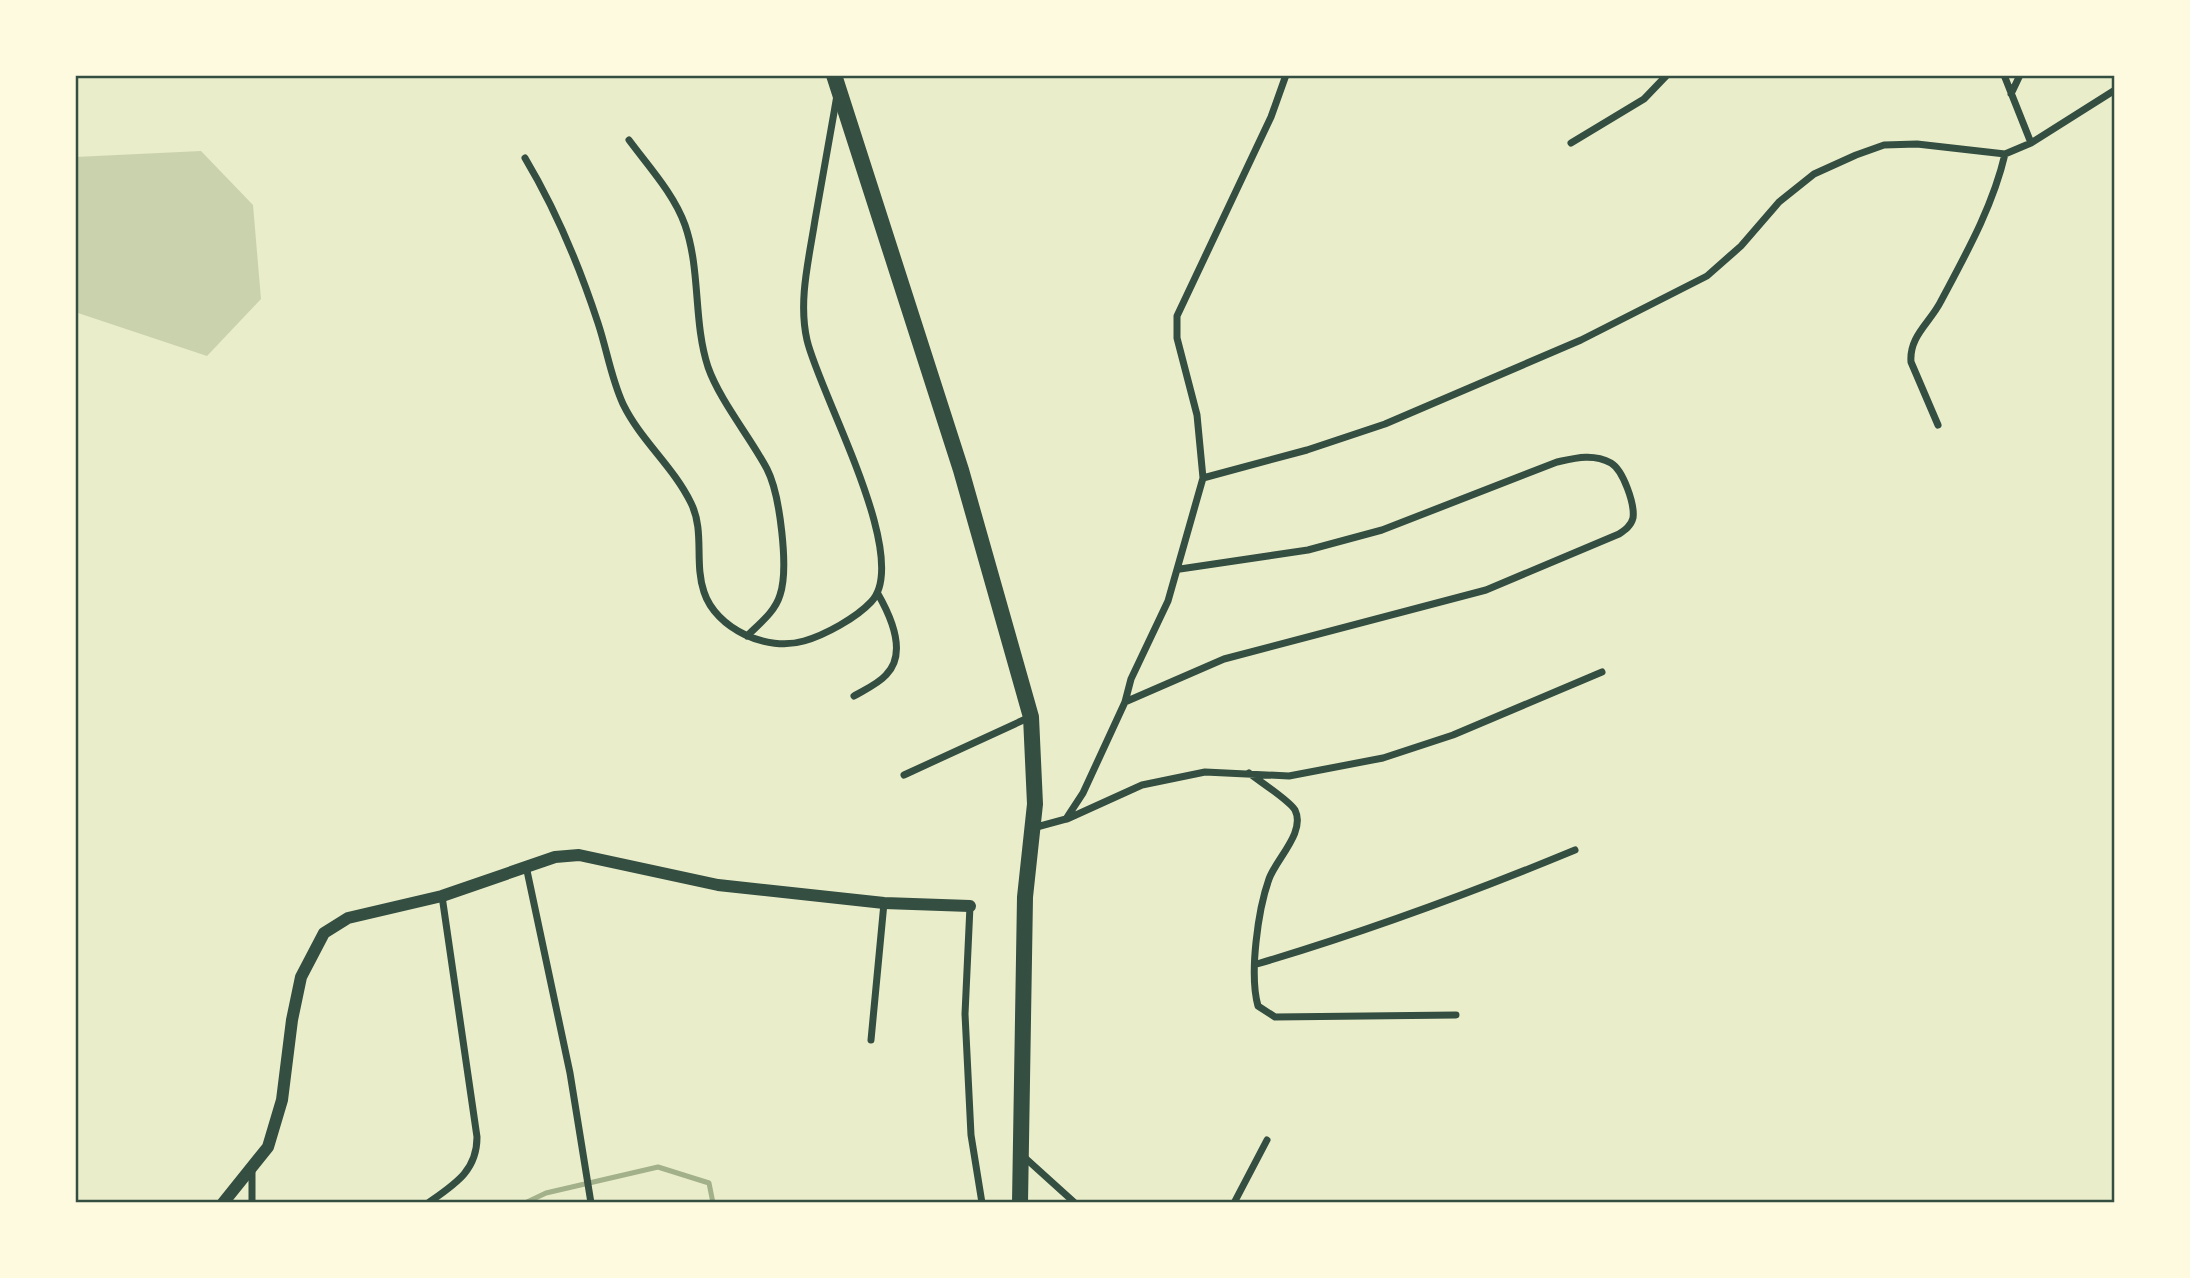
<svg xmlns="http://www.w3.org/2000/svg" width="2190" height="1278" font-family="Lato,sans-serif">
	<style>
		.green { fill: #cad2ad }
		.lines { fill: none; stroke-linecap: round; stroke-linejoin: round }
		.stream { stroke: #a3b18a; stroke-width: 5 }
		.minor { stroke: #344e41; stroke-width: 7 }
		.tertiary { stroke: #344e41; stroke-width: 12 }
		.primary { stroke: #344e41; stroke-width: 16 }
		.neatline { fill: none; stroke: #344e41; stroke-width: 2.5 }
	</style>
	<rect width="100%" height="100%" fill="#e9edc9"/>
	<path class="green" d="M201,151l52,54 8,94 -54,57 -132,-44v-155z"/>
	<g class="lines">
		<path class="stream" d="M525,1203l21,-10 112,-26 51,16 4,20"/>
		<path class="minor" d="M2004,75l27,68
			M2011,94l9,-19
			M629,140c20,27 45,54 56,85 16,46 8,96 23,142 12,34 42,70 59,102 13,25 22,100 13,126 -5,17 -21,29 -33,41
			M1571,143l73,-44 23,-24
			M525,158c31,52 54,107 73,165 9,27 13,55 25,81 18,37 50,62 68,99 14,28 3,60 13,89 12,37 63,60 100,49 21,-6 52,-23 67,-39 42,-43 -52,-209 -64,-262 -9,-39 2,-81 8,-120 7,-41 15,-83 22,-125
			M1938,425l-27,-63c-2,-26 19,-39 30,-61 25,-47 52,-95 64,-147
			M1203,478l104,-28 78,-26 196,-84 126,-64 34,-30 38,-44 35,-28 42,-19 28,-10 33,-1 88,10 26,-11 84,-53
			M854,696c10,-6 24,-12 32,-21 22,-22 4,-60 -8,-81
			M1125,702l99,-43 262,-69 133,-56c6,-4 12,-8 14,-16 2,-14 -10,-48 -22,-55 -18,-10 -36,-5 -54,-1l-175,68 -74,20 -128,19
			M1249,773c10,8 40,27 46,37 11,22 -19,49 -26,69 -11,31 -20,95 -11,127l17,11 181,-2
			M904,775l126,-58
			M1067,819l75,-34 63,-13 84,4 94,-18 70,-23 149,-63
			M1033,828l33,-9 17,-26 42,-91 6,-23 37,-78 35,-123 -6,-63 -20,-77v-22l94,-199 15,-42
			M526,866l44,207 21,130
			M970,906l-5,108 6,121 11,68
			M1257,964c108,-32 214,-71 318,-114
			M871,1040l13,-137
			M1023,1156l52,47
			M252,1170v33
			M428,1203c27,-19 49,-32 49,-66l-35,-241
			M1234,1203l33,-63"/>
		<path class="tertiary" d="M223,1203l45,-56 14,-47 10,-80 9,-43 23,-44 24,-15 94,-22 113,-39 24,-2 139,30 166,18 86,3"/>
		<path class="primary" d="M834,75l127,395 70,247 4,87 -10,93 -5,306"/>
	</g>
	<rect width="2190" height="1278" fill="none" stroke="#fefae0" stroke-width="154"/>
	<rect x="77" y="77" width="2036" height="1124" class="neatline"/>
</svg>
